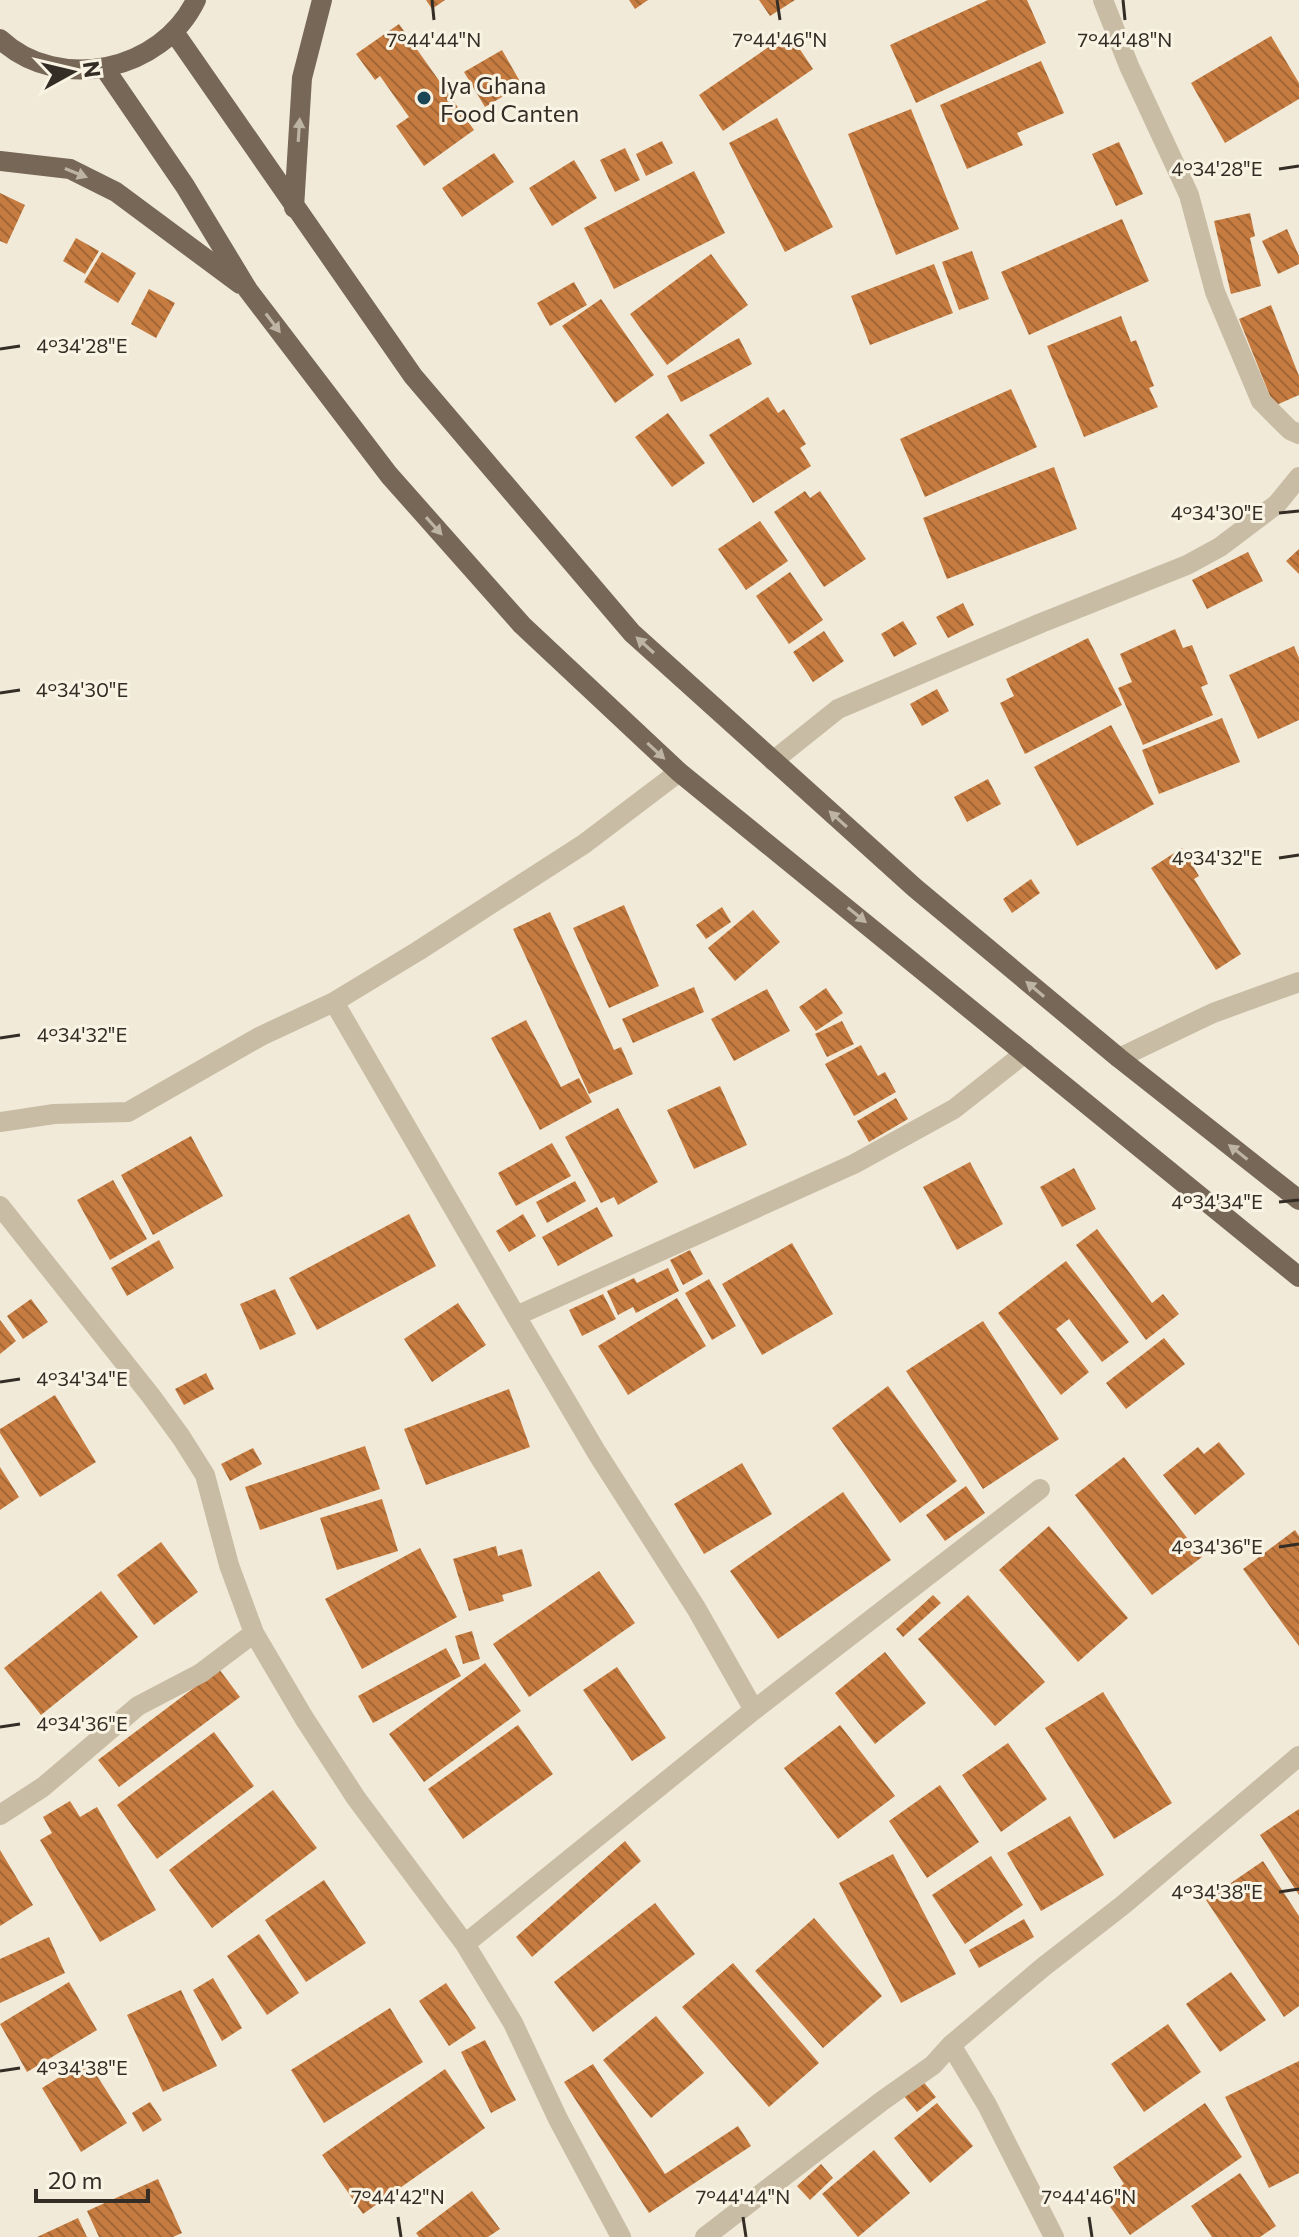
<svg xmlns="http://www.w3.org/2000/svg" width="1299" height="2237" font-family="Commissioner,sans-serif">
	<style>
		.building { fill: url(#building-back-hatch) }
		.lines { fill: none; stroke-linecap: round; stroke-linejoin: round }
		.minor { stroke: #c9bca4; stroke-width: 20 }
		.major { stroke: #766756; stroke-width: 20 }
		.oneway { fill: #beb4a4 }
		.ticks { fill: none; stroke: #342d26; stroke-width: 3 }
		.poi-dot { fill: #1b4655; stroke: #f9f3e4; stroke-width: 3 }
		.labels { text-anchor: middle; dominant-baseline: central; stroke-width: 6; stroke-linejoin: round; paint-order: stroke }
		.poi-label { font-size: 24px; fill: #342d26; stroke: #f9f3e4; text-anchor: start }
		.ticks-label { font-size: 20px; text-anchor: middle; fill: #342d26; stroke: #f9f3e4; stroke-width: 6; stroke-linejoin: round; paint-order: stroke }
	</style>
	<defs>
		<pattern id="building-back-hatch" width="6" height="6" patternUnits="userSpaceOnUse" patternTransform="scale(2)"><rect width="6" height="6" fill="#c67c40"/><path d="M-1 5l2 2M0 0l6 6M5-1l2 2" fill="none" stroke="#a26635"/></pattern>
	</defs>
	<rect width="100%" height="100%" fill="#f1ead8"/>
	<path class="building" d="M426,0h19l-13,9z
		M629,0h19l-13,9z
		M759,0h36l-25,16z
		M988,0h39l19,43 -130,60 -26,-58z
		M399,24l75,106 -50,36 -28,-40 13,-9 -29,-41 -5,4 -19,-26z
		M789,33l24,36 -90,62 -24,-36z
		M1271,36l28,47v16l-74,44 -34,-60z
		M502,50l20,35 -37,22 -21,-35z
		M1041,61l23,52 -47,20 6,12 -56,24 -27,-64z
		M911,109l48,120 -63,26 -48,-121z
		M777,118l56,109 -48,25 -56,-109z
		M662,141l11,22 -27,13 -10,-22z
		M1119,142l24,52 -27,12 -24,-52z
		M625,148l15,32 -25,12 -15,-32z
		M494,153l20,29 -52,35 -20,-29z
		M574,160l23,38 -45,28 -23,-38z
		M694,171l31,62 -111,56 -30,-61z
		M0,193l25,12 -18,39 -7,-3z
		M1250,213l5,23 -5,2 11,48 -30,8 -17,-73z
		M1122,219l27,62 -120,54 -28,-63z
		M1287,229l12,27v8l-21,10 -16,-33z
		M76,238l23,13 -14,23 -22,-13z
		M972,251l17,48 -30,11 -17,-48z
		M102,252l34,21 -18,30 -34,-21z
		M711,254l37,51 -81,60 -37,-51z
		M934,264l19,49 -83,32 -19,-49z
		M574,282l13,23 -37,21 -13,-23z
		M149,289l26,14 -19,35 -25,-14z
		M601,299l53,76 -39,28 -53,-77z
		M1271,305l28,71v19l-25,11 -35,-87z
		M1121,316l10,26 5,-2 18,46 -5,2 9,19 -74,30 -37,-91z
		M739,338l13,26 -71,38 -14,-26z
		M1011,389l26,58 -112,50 -25,-58z
		M768,397l10,16 6,-4 22,35 -6,4 11,18 -58,37 -44,-68z
		M668,413l37,50 -33,24 -37,-50z
		M1054,467l23,62 -130,50 -24,-61z
		M805,491l5,7 10,-7 46,68 -42,28 -50,-75z
		M760,521l28,40 -42,29 -28,-41z
		M1299,549v25l-13,-13z
		M1248,552l15,29 -56,28 -15,-29z
		M790,572l33,48 -34,24 -33,-48z
		M963,603l11,22 -26,13 -12,-21z
		M903,621l14,23 -23,13 -13,-23z
		M1175,629l8,19 9,-3 16,39 -7,3 12,28 -70,30 -25,-57 14,-6 -12,-28z
		M824,631l20,30 -31,21 -20,-30z
		M1088,638l34,67 -97,49 -25,-51 14,-7 -8,-17z
		M1294,646l5,12v62l-41,19 -29,-64z
		M937,689l12,22 -27,15 -12,-22z
		M1222,718l18,44 -81,32 -17,-44z
		M1111,725l43,79 -77,42 -43,-79z
		M988,779l13,25 -34,18 -13,-25z
		M1182,848l17,28 -5,3 47,75 -25,16 -65,-102z
		M1031,879l9,14 -28,20 -9,-14z
		M624,905l35,81 -50,22 -36,-80z
		M722,907l9,15 -25,17 -10,-14z
		M753,910l27,32 -45,39 -27,-33z
		M550,912l64,138 7,-3 12,27 -44,20 -76,-165z
		M694,987l10,25 -71,31 -11,-24z
		M826,988l17,25 -27,18 -17,-24z
		M767,989l23,42 -56,30 -23,-42z
		M526,1020l35,67 18,-9 13,24 -52,28 -49,-92z
		M842,1021l12,23 -27,13 -12,-23z
		M861,1045l17,31 7,-4 11,20 -42,24 -29,-52z
		M720,1086l27,59 -53,24 -27,-59z
		M896,1098l12,21 -39,23 -12,-21z
		M618,1108l40,74 -40,23 -4,-8 -13,6 -36,-66z
		M191,1136l32,60 -70,39 -32,-60z
		M552,1143l19,33 -55,30 -18,-33z
		M970,1162l33,62 -46,26 -34,-63z
		M1074,1168l22,41 -34,18 -22,-40z
		M113,1180l34,59 -37,21 -33,-60z
		M575,1181l11,20 -39,22 -11,-21z
		M597,1207l16,29 -55,30 -16,-29z
		M409,1214l27,52 -119,64 -28,-52z
		M523,1214l13,22 -27,16 -13,-21z
		M1097,1229l55,74 11,-9 16,20 -33,26 -70,-95z
		M159,1240l15,28 -47,28 -16,-28z
		M792,1243l41,71 -71,41 -40,-71z
		M690,1250l13,24 -20,11 -13,-25z
		M1066,1261l63,81 -27,20 -33,-43 -13,10 33,43 -28,23 -63,-82z
		M668,1268l11,23 -43,22 -3,-6 -15,8 -11,-24 27,-13 3,5z
		M709,1279l27,47 -24,14 -27,-47z
		M275,1289l21,45 -36,16 -20,-46z
		M603,1294l13,25 -34,17 -13,-26z
		M677,1298l29,48 -78,49 -30,-49z
		M31,1299l17,23 -25,17 -16,-23z
		M458,1303l28,42 -54,37 -28,-43z
		M0,1320l16,21 -16,13z
		M983,1321l76,118 -76,50 -77,-118z
		M1164,1338l21,26 -59,45 -20,-26z
		M206,1373l8,16 -30,16 -9,-16z
		M888,1386l69,95 -57,42 -68,-95z
		M509,1389l21,58 -104,38 -22,-56z
		M55,1395l41,67 -56,35 -40,-64v-4z
		M1219,1442l26,32 -50,41 -32,-40 35,-28 6,7z
		M365,1446l15,43 -120,41 -15,-43z
		M253,1448l9,16 -32,17 -9,-17z
		M1124,1457l78,100 -50,38 -77,-100z
		M742,1463l30,51 -68,40 -30,-50z
		M0,1467l19,30 -19,13z
		M966,1486l19,27 -40,28 -19,-26z
		M843,1492l48,68 -113,79 -48,-68z
		M382,1499l16,52 -61,19 -17,-52z
		M1049,1526l79,92 -50,44 -79,-92z
		M1295,1530l4,6v110l-56,-77z
		M161,1542l37,50 -44,33 -37,-50z
		M496,1546l2,10 24,-7 10,37 -30,9 2,6 -35,10 -16,-52z
		M420,1548l37,69 -95,52 -37,-70z
		M599,1571l36,52 -106,74 -36,-53z
		M101,1591l37,46 -97,78 -37,-47z
		M933,1595l8,8 -38,34 -7,-8z
		M968,1595l77,87 -50,44 -77,-87z
		M472,1631l8,28 -17,5 -8,-28z
		M446,1648l15,28 -88,47 -15,-27z
		M885,1652l41,51 -51,41 -40,-51z
		M485,1663l36,48 -97,71 -35,-48z
		M617,1667l49,71 -34,23 -49,-71z
		M219,1669l21,28 -121,90 -21,-27z
		M1103,1692l69,111 -58,36 -69,-111z
		M518,1725l35,49 -90,65 -35,-50z
		M840,1725l55,71 -57,43 -54,-71z
		M214,1732l40,54 -97,73 -40,-54z
		M1008,1743l39,56 -46,33 -39,-57z
		M940,1785l39,57 -52,36 -38,-57z
		M273,1790l44,58 -105,80 -43,-58z
		M70,1801l10,16 17,-10 59,103 -56,32 -60,-102 12,-7 -9,-16z
		M1299,1809v86l-39,-60z
		M1070,1816l34,59 -63,36 -34,-58z
		M625,1841l16,20 -109,96 -16,-20z
		M0,1850l33,55 -33,21z
		M893,1854l63,120 -55,29 -62,-120z
		M991,1856l32,49 -58,39 -33,-49z
		M1263,1861l36,55v90l-15,11 -78,-117z
		M324,1880l42,63 -60,39 -41,-62z
		M655,1903l40,51 -102,78 -39,-50z
		M814,1918l68,78 -59,52 -68,-77z
		M1024,1919l10,18 -55,31 -10,-18z
		M259,1934l40,59 -32,22 -40,-59z
		M49,1937l16,36 -65,30v-44z
		M733,1963l86,100 -50,44 -87,-100z
		M1231,1972l35,48 -46,32 -34,-48z
		M213,1978l29,50 -20,13 -29,-51z
		M69,1982l28,48 -70,42 -27,-48z
		M446,1983l30,45 -27,18 -30,-45z
		M181,1990l36,76 -54,26 -36,-77z
		M390,2008l33,54 -99,61 -33,-53z
		M656,2016l48,57 -53,45 -48,-58z
		M1168,2024l33,48 -57,40 -33,-48z
		M485,2040l31,60 -25,13 -30,-61z
		M87,2060l40,63 -46,29 -39,-64z
		M1299,2061v112l-30,15 -44,-91z
		M593,2064l72,110 73,-48 13,20 -102,67 -85,-131z
		M445,2069l40,59 -122,86 -41,-59z
		M921,2079l15,18 -19,15 -14,-17z
		M150,2102l12,18 -19,12 -11,-19z
		M937,2103l36,43 -43,37 -36,-45z
		M1205,2103l37,54 -112,78 -26,-37 20,-14 -11,-17z
		M874,2150l36,43 -52,44 -36,-43z
		M821,2164l12,14 -23,22 -13,-14z
		M1240,2173l36,53 -16,11h-48l-21,-31z
		M158,2179l24,54 -9,4h-74l-12,-26z
		M472,2191l28,38 -12,8h-69l-3,-4z
		M78,2218l9,19h-50z"/>
	<g class="lines">
		<path class="minor" d="M1103,0l26,66 60,129 26,97 46,109 29,29 9,4
			M773,761l65,-52 203,-86 146,-58 33,-18 57,-43 22,-27
			M334,1002l182,314 81,137 99,155 58,102
			M1119,1058l94,-45 86,-31
			M0,1122l54,-8 74,-2 133,-76 73,-34 84,-51 166,-107 95,-72
			M0,1206l151,190 30,41 24,38 24,90 25,68 50,85 52,80 109,146 48,79 45,96 63,118
			M516,1316l338,-152 100,-55 71,-56
			M0,1815l43,-28 95,-81 63,-33 53,-40
			M465,1944l289,-234 286,-221
			M951,2045l36,60 67,132
			M705,2237l177,-136 51,-36 18,-20 91,-77 81,-63 176,-149"/>
		<path class="major" d="M174,32l239,344 219,257 283,255 204,170 180,142
			M0,39c59,55 162,32 196,-39
			M105,69l80,117 63,104 141,185 133,150 157,147 620,505
			M0,161l70,8 46,23 124,92
			M294,208l8,-130 20,-78"/>
	</g>
	<defs><path id="oneway-solid" d="M-6-.8H1V-3.2L6.5 0L1 3.2V.8H-6Z" transform="scale(2)"/></defs>
	<g class="oneway">
		<use href="#oneway-solid" transform="translate(299 130) rotate(-86)"/>
		<use href="#oneway-solid" transform="translate(76 173) rotate(22)"/>
		<use href="#oneway-solid" transform="translate(273 323) rotate(53)"/>
		<use href="#oneway-solid" transform="translate(434 526) rotate(48)"/>
		<use href="#oneway-solid" transform="translate(645 645) rotate(-138)"/>
		<use href="#oneway-solid" transform="translate(656 751) rotate(43)"/>
		<use href="#oneway-solid" transform="translate(838 819) rotate(-138)"/>
		<use href="#oneway-solid" transform="translate(857 915) rotate(39)"/>
		<use href="#oneway-solid" transform="translate(1035 989) rotate(-140)"/>
		<use href="#oneway-solid" transform="translate(1238 1152) rotate(-142)"/>
	</g>
	<path class="ticks" d="M432,0l2,20M777,0l3,20M1123,0l2,20M1279,169l20,-3M0,349l20,-3M1279,513l20,-2M0,693l20,-3M1279,858l20,-3M0,1038l20,-3M1279,1202l20,-2M0,1382l20,-3M1279,1547l20,-3M0,1727l20,-3M1279,1892l20,-3M0,2071l20,-3M398,2217l3,20M743,2217l3,20M1089,2217l3,20"/>
	<circle class="poi-dot" cx="424" cy="98" r="8"/>
	<g class="labels">
		<g class="poi-label">
			<text x="440" y="84">Iya Ghana<tspan x="440" dy="28">Food Canten</tspan></text>
		</g>
	</g>
	<g class="ticks-label">
		<text x="434" y="47">7°44'44"N</text>
		<text x="780" y="47">7°44'46"N</text>
		<text x="1125" y="47">7°44'48"N</text>
		<text x="1217" y="176">4°34'28"E</text>
		<text x="82" y="353">4°34'28"E</text>
		<text x="1217" y="520">4°34'30"E</text>
		<text x="82" y="697">4°34'30"E</text>
		<text x="1217" y="865">4°34'32"E</text>
		<text x="82" y="1042">4°34'32"E</text>
		<text x="1217" y="1209">4°34'34"E</text>
		<text x="82" y="1386">4°34'34"E</text>
		<text x="1217" y="1554">4°34'36"E</text>
		<text x="82" y="1731">4°34'36"E</text>
		<text x="1217" y="1899">4°34'38"E</text>
		<text x="82" y="2075">4°34'38"E</text>
		<text x="398" y="2204">7°44'42"N</text>
		<text x="743" y="2204">7°44'44"N</text>
		<text x="1089" y="2204">7°44'46"N</text>
	</g>
	<g transform="translate(72 72) rotate(82)" stroke="#f9f3e4" stroke-width="6" paint-order="stroke">
	<path d="M0-6L14 30L0 20L-14 30Z" fill="#342d26"/>
	<text y="-12" font-size="22" font-weight="bold" text-anchor="middle" fill="#342d26">N</text>
	</g>
	<path d="M36 2189v12h112v-12" fill="none" stroke="#342d26" stroke-width="4"/>
	<text x="48" y="2189" font-size="24" fill="#342d26" stroke="#f9f3e4" stroke-width="6" paint-order="stroke">20 m</text>
</svg>
